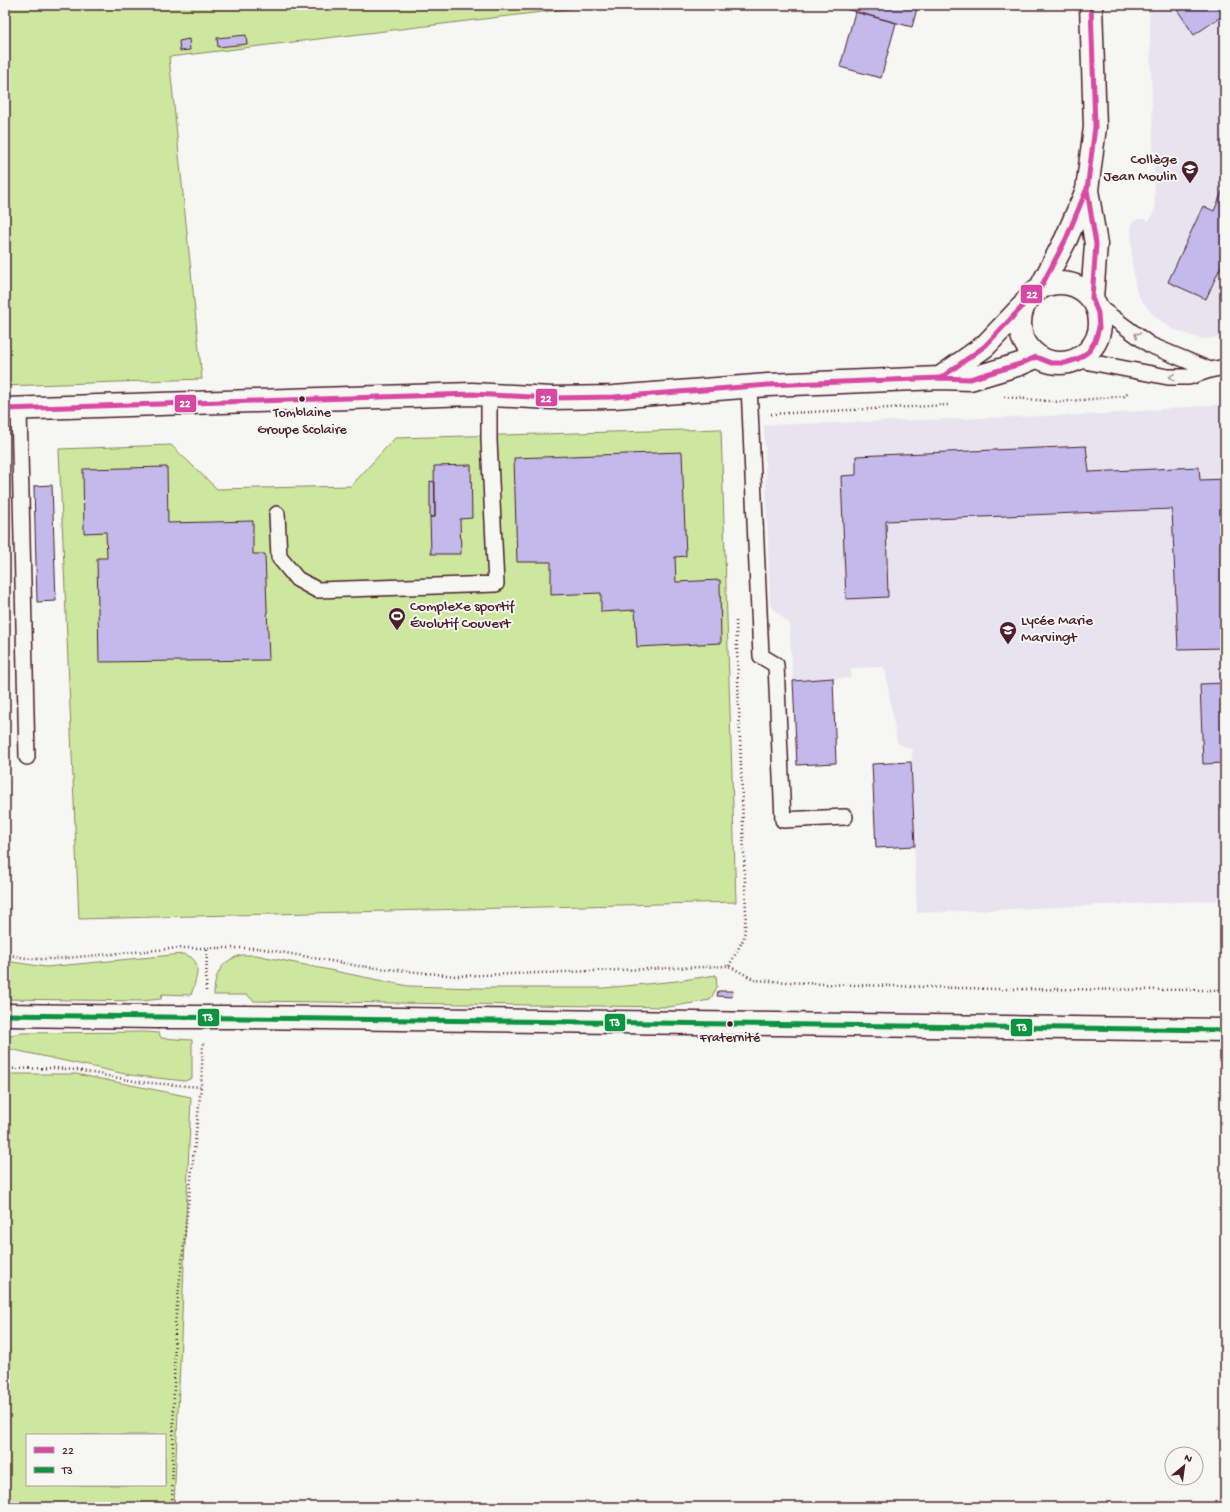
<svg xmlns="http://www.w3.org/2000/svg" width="1230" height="1512" font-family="'Gochi Hand',sans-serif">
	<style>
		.built { fill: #e7e4f0 }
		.green { fill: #cde89e; stroke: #8c8464; fill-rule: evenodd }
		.building { fill: #c3b9eb; stroke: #4a1f2b }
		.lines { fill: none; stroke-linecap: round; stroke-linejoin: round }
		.service-casing { stroke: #4a1f2b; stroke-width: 18 }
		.minor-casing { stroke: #4a1f2b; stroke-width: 25 }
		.secondary-casing { stroke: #4a1f2b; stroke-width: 25 }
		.path { stroke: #4a1f2b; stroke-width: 2.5; stroke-dasharray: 1 3; stroke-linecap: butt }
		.service { stroke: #f6f6f2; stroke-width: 15 }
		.minor { stroke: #f6f6f2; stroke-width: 22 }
		.secondary { stroke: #f6f6f2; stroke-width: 22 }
		.secondary-bridge-casing { stroke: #4a1f2b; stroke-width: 25; stroke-linecap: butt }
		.secondary-bridge { stroke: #f6f6f2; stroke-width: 22 }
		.bus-1-casing { stroke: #f6f6f2; stroke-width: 8 }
		.bus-2-casing { stroke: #f6f6f2; stroke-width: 8 }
		.bus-1 { stroke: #d748a3; stroke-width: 5 }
		.bus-2 { stroke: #0e9340; stroke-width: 5 }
		.oneway { stroke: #a99598 }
		.bus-dot { fill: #4a1f2b; stroke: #f6f6f2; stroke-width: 1.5 }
		.labels { text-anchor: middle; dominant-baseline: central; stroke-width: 4; stroke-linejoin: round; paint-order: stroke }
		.bus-label { font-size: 14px; fill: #4a1f2b; stroke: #f6f6f2 }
		.poi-label { font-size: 15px; fill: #4a1f2b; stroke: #f6f6f2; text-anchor: start }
		.line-badge { stroke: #f6f6f2; stroke-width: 1.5 }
		.badge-label { font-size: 11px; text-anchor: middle; font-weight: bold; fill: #fff }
	</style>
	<rect width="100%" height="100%" fill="#f6f6f2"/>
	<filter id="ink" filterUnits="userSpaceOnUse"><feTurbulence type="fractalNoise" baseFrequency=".025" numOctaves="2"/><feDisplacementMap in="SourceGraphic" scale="8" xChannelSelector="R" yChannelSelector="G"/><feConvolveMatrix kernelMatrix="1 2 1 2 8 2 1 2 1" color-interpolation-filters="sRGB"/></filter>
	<g filter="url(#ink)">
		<path class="built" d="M1149,5h76v332l-24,2 -29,-10 -19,-14 -13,-17 -4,-8 -4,-27 -1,-38 3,-4 5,-2h5l5,2 6,-12z
			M1225,404v496l-308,13 -6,-151 2,-12 -16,-7 -12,-74 -3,-2 -31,1v10l-58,3 -4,-58 -19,-17 -6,-181 341,-11z"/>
		<path class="green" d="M5,5h595l-431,52 33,322 -197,7z
			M721,429l15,473 -657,17 -20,-470 112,-4 46,44 134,-3 44,-48z
			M183,954c22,5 13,25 8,41l-29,-1 -1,5 -20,2 -136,-2v-38l41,6z
			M242,955h14l152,31 70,2h126l73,-7 39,-6 1,12 -7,13 -41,7 -415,-6 -7,-6h-33c0,-21 8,-35 28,-40z
			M21,1033l125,-1 13,1 2,5 31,2v38l-7,3 -55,-6 -125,-27v-12z
			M5,1074h71l115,23 -17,410h-169zM27,1435h138v50h-138z"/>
		<path class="building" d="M831,5h87l-6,22z
			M1174,5h51v9l-31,21z
			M855,12l41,11 -15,55 -41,-11z
			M246,35l1,9 -29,3 -1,-9z
			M189,39l1,11 -10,1 -1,-10z
			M1225,185v72l-19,42 -38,-17 35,-76 11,5z
			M1086,446l3,26 110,-5 1,13 25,-1v169l-47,1 -6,-140 -286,12 2,76 -42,2 -5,-123 15,-1v-19z
			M682,452l4,104 -11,1 1,25 44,-2 1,63 -84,4 -2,-37 -34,2v-19l-50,2v-33h-34l-3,-104z
			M471,465l1,53 -12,1 1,35h-30l-1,-37h5l-1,-51z
			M167,467l1,56 85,-2v33h12l4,106 -170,2 -2,-104h10l-1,-26 -22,1 -1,-64z
			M430,481l5,1v35h-5z
			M52,485l4,116 -19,1 -3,-116z
			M833,678l3,85 -39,2 -4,-84z
			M1225,683v80l-22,1 -3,-80z
			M911,762l4,84 -39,2 -4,-84z
			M718,991h15l-1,6 -15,-1z"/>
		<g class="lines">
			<defs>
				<path id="service" d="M1097,306l53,39 60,25
					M1079,360l89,17h21l21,-7 15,-3
					M749,386l12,270 15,9 7,155 62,-3
					M19,409l8,348
					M277,514l2,43 18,22 20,11 179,-6 -7,-144v-45"/>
				<path id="minor" d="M1091,5l4,122 -8,63 9,54 -4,54
					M1020 323a40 40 0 1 1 80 0a40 40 0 1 1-80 0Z
					M1041,287l25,-48 21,-49
					M940,378l45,-32 36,-38
					M5,409l467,-15 80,4 62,-1 154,-12 172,-7 30,1 50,-15 16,-7"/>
				<path id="secondary" d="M5,1015l152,2
					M245,1017l980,13"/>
			</defs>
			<use href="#service" class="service-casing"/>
			<use href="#minor" class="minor-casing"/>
			<use href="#secondary" class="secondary-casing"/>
			<path class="path" d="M1004,397l55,5 65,-6 4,-4
				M771,414l178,-9
				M5,954l26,5h23l126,-11h78l101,18 97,10 273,-10 26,14 67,4 176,5 227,1
				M729,966l15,-28 2,-25 -10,-293
				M206,991l1,-44
				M5,1069l49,-1 23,2 62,12 62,5
				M172,1507l3,-183 26,-237 2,-44"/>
			<use href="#service" class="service"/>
			<use href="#minor" class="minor"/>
			<use href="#secondary" class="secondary"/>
			<defs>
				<path id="secondary-bridge" d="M157,1017h88"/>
			</defs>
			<use href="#secondary-bridge" class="secondary-bridge-casing"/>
			<use href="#secondary-bridge" class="secondary-bridge"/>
			<defs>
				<path id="bus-1" d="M942,377l43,-31 36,-38 7,-11 13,-10 25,-48 22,-53
					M5,409l467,-15 80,4 62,-1 154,-12 172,-7 30,1 50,-15 16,-7 15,6h14l13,-4 10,-7 7,-11 4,-13 -1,-15 -6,-15 4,-54 -9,-54 8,-63 -4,-122"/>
				<path id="bus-2" d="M5,1015l1220,15"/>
			</defs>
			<use href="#bus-1" class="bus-1-casing"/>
			<use href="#bus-2" class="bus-2-casing"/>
			<use href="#bus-1" class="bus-1"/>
			<use href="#bus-2" class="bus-2"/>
		</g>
		<defs><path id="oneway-chevron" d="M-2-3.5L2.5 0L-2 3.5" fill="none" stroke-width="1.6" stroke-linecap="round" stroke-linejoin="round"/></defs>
		<g class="oneway">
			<use href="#oneway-chevron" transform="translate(1137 335) rotate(-144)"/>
			<use href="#oneway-chevron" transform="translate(1172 377) rotate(-178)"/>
		</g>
	</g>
	<defs>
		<symbol id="school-pin" viewBox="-11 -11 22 30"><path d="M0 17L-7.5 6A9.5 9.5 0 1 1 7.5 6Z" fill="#4a1f2b" stroke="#f6f6f2"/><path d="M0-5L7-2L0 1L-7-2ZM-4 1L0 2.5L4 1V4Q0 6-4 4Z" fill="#fff"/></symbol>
		<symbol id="stadium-pin" viewBox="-11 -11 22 30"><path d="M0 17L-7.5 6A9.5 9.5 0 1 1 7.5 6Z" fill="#4a1f2b" stroke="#f6f6f2"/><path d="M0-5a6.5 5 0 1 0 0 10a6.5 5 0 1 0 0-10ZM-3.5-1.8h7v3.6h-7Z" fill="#fff"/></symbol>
	</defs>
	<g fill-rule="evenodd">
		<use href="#school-pin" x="1180" y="159" width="20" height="27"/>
		<use href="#stadium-pin" x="387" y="606" width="20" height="27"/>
		<use href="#school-pin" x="998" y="620" width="20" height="27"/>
	</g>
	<g class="bus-dot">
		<circle cx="302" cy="399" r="3.5"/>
		<circle cx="730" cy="1024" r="3.5"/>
	</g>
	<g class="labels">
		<g class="bus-label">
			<text x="302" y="413">Tomblaine<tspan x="302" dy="17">Groupe Scolaire</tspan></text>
			<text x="730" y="1038">Fraternité</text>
		</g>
		<g class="poi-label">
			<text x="1177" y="160" text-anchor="end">Collège<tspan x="1177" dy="17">Jean Moulin</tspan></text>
			<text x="410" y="607">Complexe sportif<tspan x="410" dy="17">Évolutif Couvert</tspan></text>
			<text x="1021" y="621">Lycée Marie<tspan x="1021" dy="17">Marvingt</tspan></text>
		</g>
	</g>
	<g class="line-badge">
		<rect x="1020" y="284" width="23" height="20" rx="4" fill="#d748a3"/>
		<rect x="535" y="388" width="23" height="19" rx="4" fill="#d748a3"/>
		<rect x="174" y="394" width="23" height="19" rx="4" fill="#d748a3"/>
		<rect x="197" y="1008" width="23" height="19" rx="4" fill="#0e9340"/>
		<rect x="604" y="1013" width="22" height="19" rx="4" fill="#0e9340"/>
		<rect x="1010" y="1018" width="23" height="19" rx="4" fill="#0e9340"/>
	</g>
	<g class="badge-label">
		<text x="1032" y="298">22</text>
		<text x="546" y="402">22</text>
		<text x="185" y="407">22</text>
		<text x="208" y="1021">T3</text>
		<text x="615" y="1026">T3</text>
		<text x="1022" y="1031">T3</text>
	</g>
	<rect width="1230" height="1512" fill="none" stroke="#f6f6f2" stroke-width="20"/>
	<rect x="10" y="10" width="1210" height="1492" fill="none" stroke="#4a1f2b" stroke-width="1.5" filter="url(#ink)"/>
	<rect x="26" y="1434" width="140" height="52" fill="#f6f6f2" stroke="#b1a0a2"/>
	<rect x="34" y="1447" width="20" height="6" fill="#d748a3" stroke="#b1a0a2"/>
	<text x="62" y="1454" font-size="12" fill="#4a1f2b">22</text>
	<rect x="34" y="1467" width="20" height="6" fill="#0e9340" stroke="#b1a0a2"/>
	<text x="62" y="1474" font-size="12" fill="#4a1f2b">T3</text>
	<g transform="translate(1184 1466) rotate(29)"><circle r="19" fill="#f6f6f2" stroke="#b1a0a2"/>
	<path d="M0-3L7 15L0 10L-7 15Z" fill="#4a1f2b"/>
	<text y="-6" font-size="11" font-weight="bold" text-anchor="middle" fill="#4a1f2b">N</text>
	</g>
</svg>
